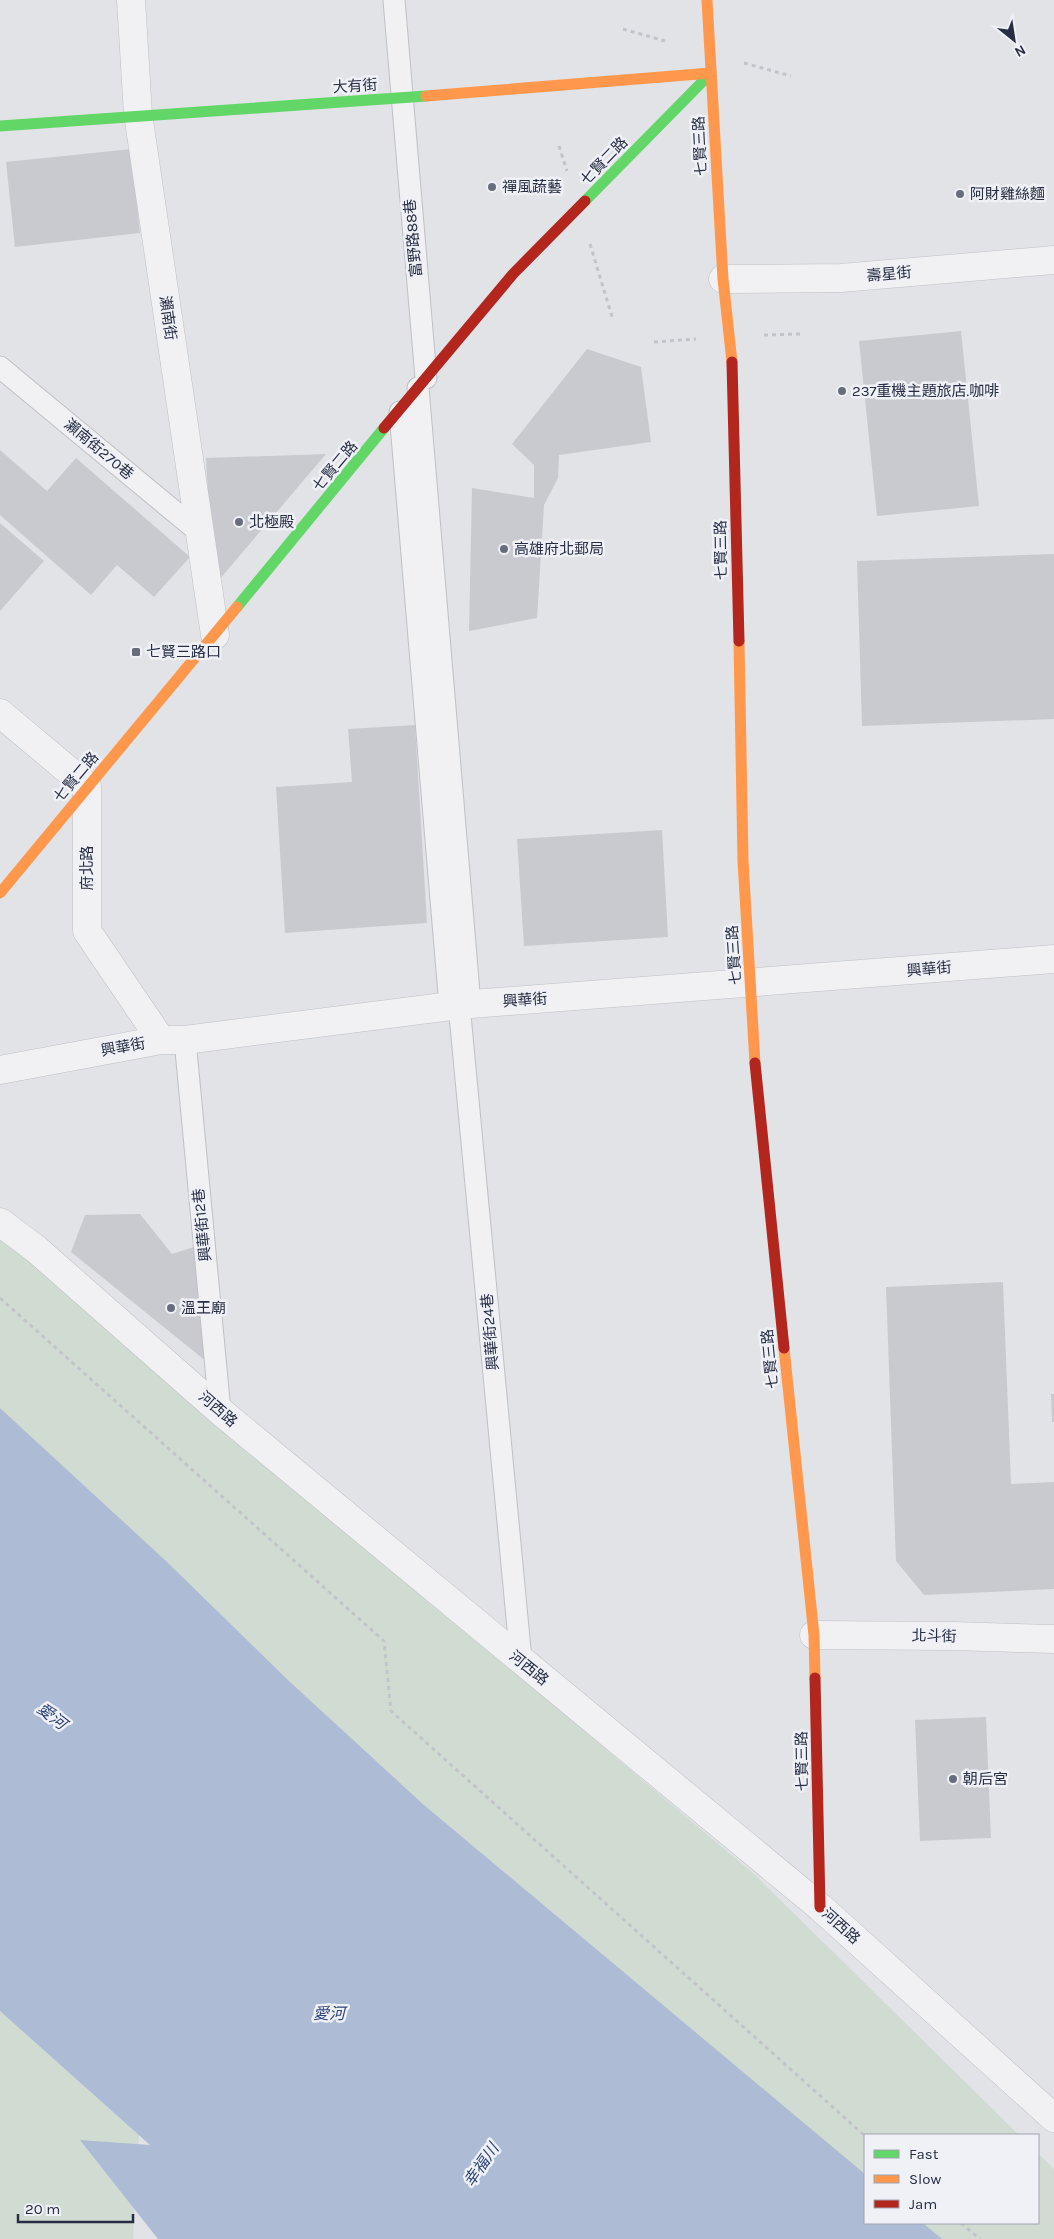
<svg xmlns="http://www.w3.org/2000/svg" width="1054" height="2239" font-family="Karla,'Noto Sans TC',sans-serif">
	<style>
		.green { fill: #d0dbd2 }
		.water { fill: #adbbd4 }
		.building { fill: #c9cacf }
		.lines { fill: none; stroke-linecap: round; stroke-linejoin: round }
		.lane-casing { stroke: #bec0c5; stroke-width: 23 }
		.street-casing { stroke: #bec0c5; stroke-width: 29 }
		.path { stroke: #c3c4ca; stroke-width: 3; stroke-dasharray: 4 4; stroke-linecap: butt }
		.lane { stroke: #f1f1f3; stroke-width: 21 }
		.street { stroke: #f1f1f3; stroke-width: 28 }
		.fast { stroke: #63d668; stroke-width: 11 }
		.slow { stroke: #ff974d; stroke-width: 11 }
		.jam { stroke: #b3261e; stroke-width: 11 }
		.poi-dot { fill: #686d7c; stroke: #eff1f7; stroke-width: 2 }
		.labels { text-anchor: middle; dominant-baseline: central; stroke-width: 5; stroke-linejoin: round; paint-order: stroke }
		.street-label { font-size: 15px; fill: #272d42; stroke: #eff1f7 }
		.poi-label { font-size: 15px; fill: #272d42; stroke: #eff1f7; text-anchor: start }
		.water-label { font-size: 16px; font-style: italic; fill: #2e4579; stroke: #eff1f7 }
	</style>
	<rect width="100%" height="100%" fill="#e1e3e7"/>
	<path class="green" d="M0,1237l34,24 189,166 531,447 265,261h-154v39l-441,-369 -135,-124 -124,-121 -165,-152z
		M0,2011l139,124 -6,104h-133z
		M1038,2153l16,16v70h-112l-19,-16h115z"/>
	<path class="water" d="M0,1408l165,152 124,121 135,124 441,369v49h58l19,16h-784l-78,-99 70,5 -150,-134z"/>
	<path class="building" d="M131,149l9,84 -125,14 -9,-85z
		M961,331l18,175 -102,10 -18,-175z
		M587,349l54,18 10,75 -92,13 -1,23 -14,27 -7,113 -68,13 3,-143 62,10v-33l-22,-21z
		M0,450l47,41 29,-33 114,99 -36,40 -37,-32 -26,30 -91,-80z
		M326,454l-113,133 -7,-129z
		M0,523l44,38 -44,50z
		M1054,554v165l-192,7 -5,-165z
		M415,725l12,198 -142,10 -9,-146 76,-5 -4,-53z
		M662,830l6,107 -144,9 -7,-107z
		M140,1214l32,40 25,-8 10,116 -136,-110 14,-37z
		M1003,1282l8,202 43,-2v107l-130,6 -28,-34 -10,-274z
		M1051,1394h3v28h-2z
		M986,1717l5,121 -71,3 -5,-121z"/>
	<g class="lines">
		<defs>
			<path id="lane" d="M394,0l32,378
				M0,367l199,165
				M418,388l52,616
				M400,412l50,594
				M459,1005l62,655
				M185,1040l35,371"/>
			<path id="street" d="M131,0l7,114 77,521
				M723,279l118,-1 213,-18
				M0,713l87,73v145l74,109
				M0,1070l161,-30h24l274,-35 595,-46
				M0,1222l36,27 184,162 600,496 234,211
				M814,1635l138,1 102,3"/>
		</defs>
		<use href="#lane" class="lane-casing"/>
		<use href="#street" class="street-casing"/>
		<path class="path" d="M623,29l42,12
			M744,63l47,13
			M559,146l8,25
			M590,244l23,76
			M764,335l36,-1
			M654,342l42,-3
			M0,1298l384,343 7,70 474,425
			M961,2223l19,16"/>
		<use href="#lane" class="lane"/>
		<use href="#street" class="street"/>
		<path class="fast" d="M0,126l426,-30
			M585,201l126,-128
			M237,607l147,-179"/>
		<path class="slow" d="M707,0l16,279 9,83
			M426,96l285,-23
			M739,641l4,220 12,202
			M0,893l237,-286
			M784,1348l30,287 1,43"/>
		<path class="jam" d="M732,362l7,279
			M384,428l129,-154 72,-73
			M755,1063l29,285
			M815,1678l5,229"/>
	</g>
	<g class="poi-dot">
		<circle cx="492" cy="187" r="5"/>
		<circle cx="960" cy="194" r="5"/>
		<circle cx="842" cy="391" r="5"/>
		<circle cx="239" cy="522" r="5"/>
		<circle cx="504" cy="549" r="5"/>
		<rect x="131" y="647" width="10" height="10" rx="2.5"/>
		<circle cx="171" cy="1308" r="5"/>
		<circle cx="953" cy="1779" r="5"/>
	</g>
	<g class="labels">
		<g class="street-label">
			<text transform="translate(355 86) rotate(-4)">大有街</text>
			<text transform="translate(700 146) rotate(-93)">七賢三路</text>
			<text transform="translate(604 161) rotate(-46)">七賢二路</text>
			<text transform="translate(413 238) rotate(-95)">富野路88巷</text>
			<text transform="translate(889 274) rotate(-5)">壽星街</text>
			<text transform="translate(168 318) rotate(82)">瀨南街</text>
			<text transform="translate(99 449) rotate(40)">瀨南街270巷</text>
			<text transform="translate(335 466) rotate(-50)">七賢二路</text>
			<text transform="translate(721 550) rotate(-91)">七賢三路</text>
			<text transform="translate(76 777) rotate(-50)">七賢二路</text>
			<text transform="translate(87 868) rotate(-90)">府北路</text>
			<text transform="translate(734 955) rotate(-94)">七賢三路</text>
			<text transform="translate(929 969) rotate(-5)">興華街</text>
			<text transform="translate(525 1000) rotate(-4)">興華街</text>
			<text transform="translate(123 1047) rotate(-10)">興華街</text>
			<text transform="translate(202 1225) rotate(-96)">興華街12巷</text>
			<text transform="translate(490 1332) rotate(-95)">興華街24巷</text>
			<text transform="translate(770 1359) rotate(-96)">七賢三路</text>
			<text transform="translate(218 1409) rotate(41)">河西路</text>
			<text transform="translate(934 1636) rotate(1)">北斗街</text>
			<text transform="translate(529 1668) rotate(39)">河西路</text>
			<text transform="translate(802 1761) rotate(-91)">七賢三路</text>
			<text transform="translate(841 1926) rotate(42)">河西路</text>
		</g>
		<g class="poi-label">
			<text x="502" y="187">禪風蔬藝</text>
			<text x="970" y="194">阿財雞絲麵</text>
			<text x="852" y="391">237重機主題旅店.咖啡</text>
			<text x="249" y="522">北極殿</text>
			<text x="514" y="549">高雄府北郵局</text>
			<text x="146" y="652">七賢三路口</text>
			<text x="181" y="1308">溫王廟</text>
			<text x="963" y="1779">朝后宮</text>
		</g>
		<g class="water-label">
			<text transform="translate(52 1716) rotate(38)">愛河</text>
			<text x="329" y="2013">愛河</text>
			<text transform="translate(481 2165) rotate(-55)">幸福川</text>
		</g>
	</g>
	<rect x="864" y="2134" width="175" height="90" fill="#eff1f7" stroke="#9fa3af"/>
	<rect x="874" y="2150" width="25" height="8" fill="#63d668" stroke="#9fa3af"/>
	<text x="909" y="2159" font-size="15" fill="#272d42">Fast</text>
	<rect x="874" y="2175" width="25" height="8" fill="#ff974d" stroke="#9fa3af"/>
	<text x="909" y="2184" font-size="15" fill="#272d42">Slow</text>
	<rect x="874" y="2200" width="25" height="8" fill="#b3261e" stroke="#9fa3af"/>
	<text x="909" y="2209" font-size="15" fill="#272d42">Jam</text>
	<g transform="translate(1014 40) rotate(150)" stroke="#eff1f7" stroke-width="4" paint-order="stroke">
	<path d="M0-4L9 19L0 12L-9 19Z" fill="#272d42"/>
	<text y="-8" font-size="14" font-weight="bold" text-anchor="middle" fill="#272d42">N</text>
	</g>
	<path d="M18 2214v8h115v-8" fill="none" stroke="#272d42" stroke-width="2.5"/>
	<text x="25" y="2214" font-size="15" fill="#272d42" stroke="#eff1f7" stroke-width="4" paint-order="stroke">20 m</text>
</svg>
